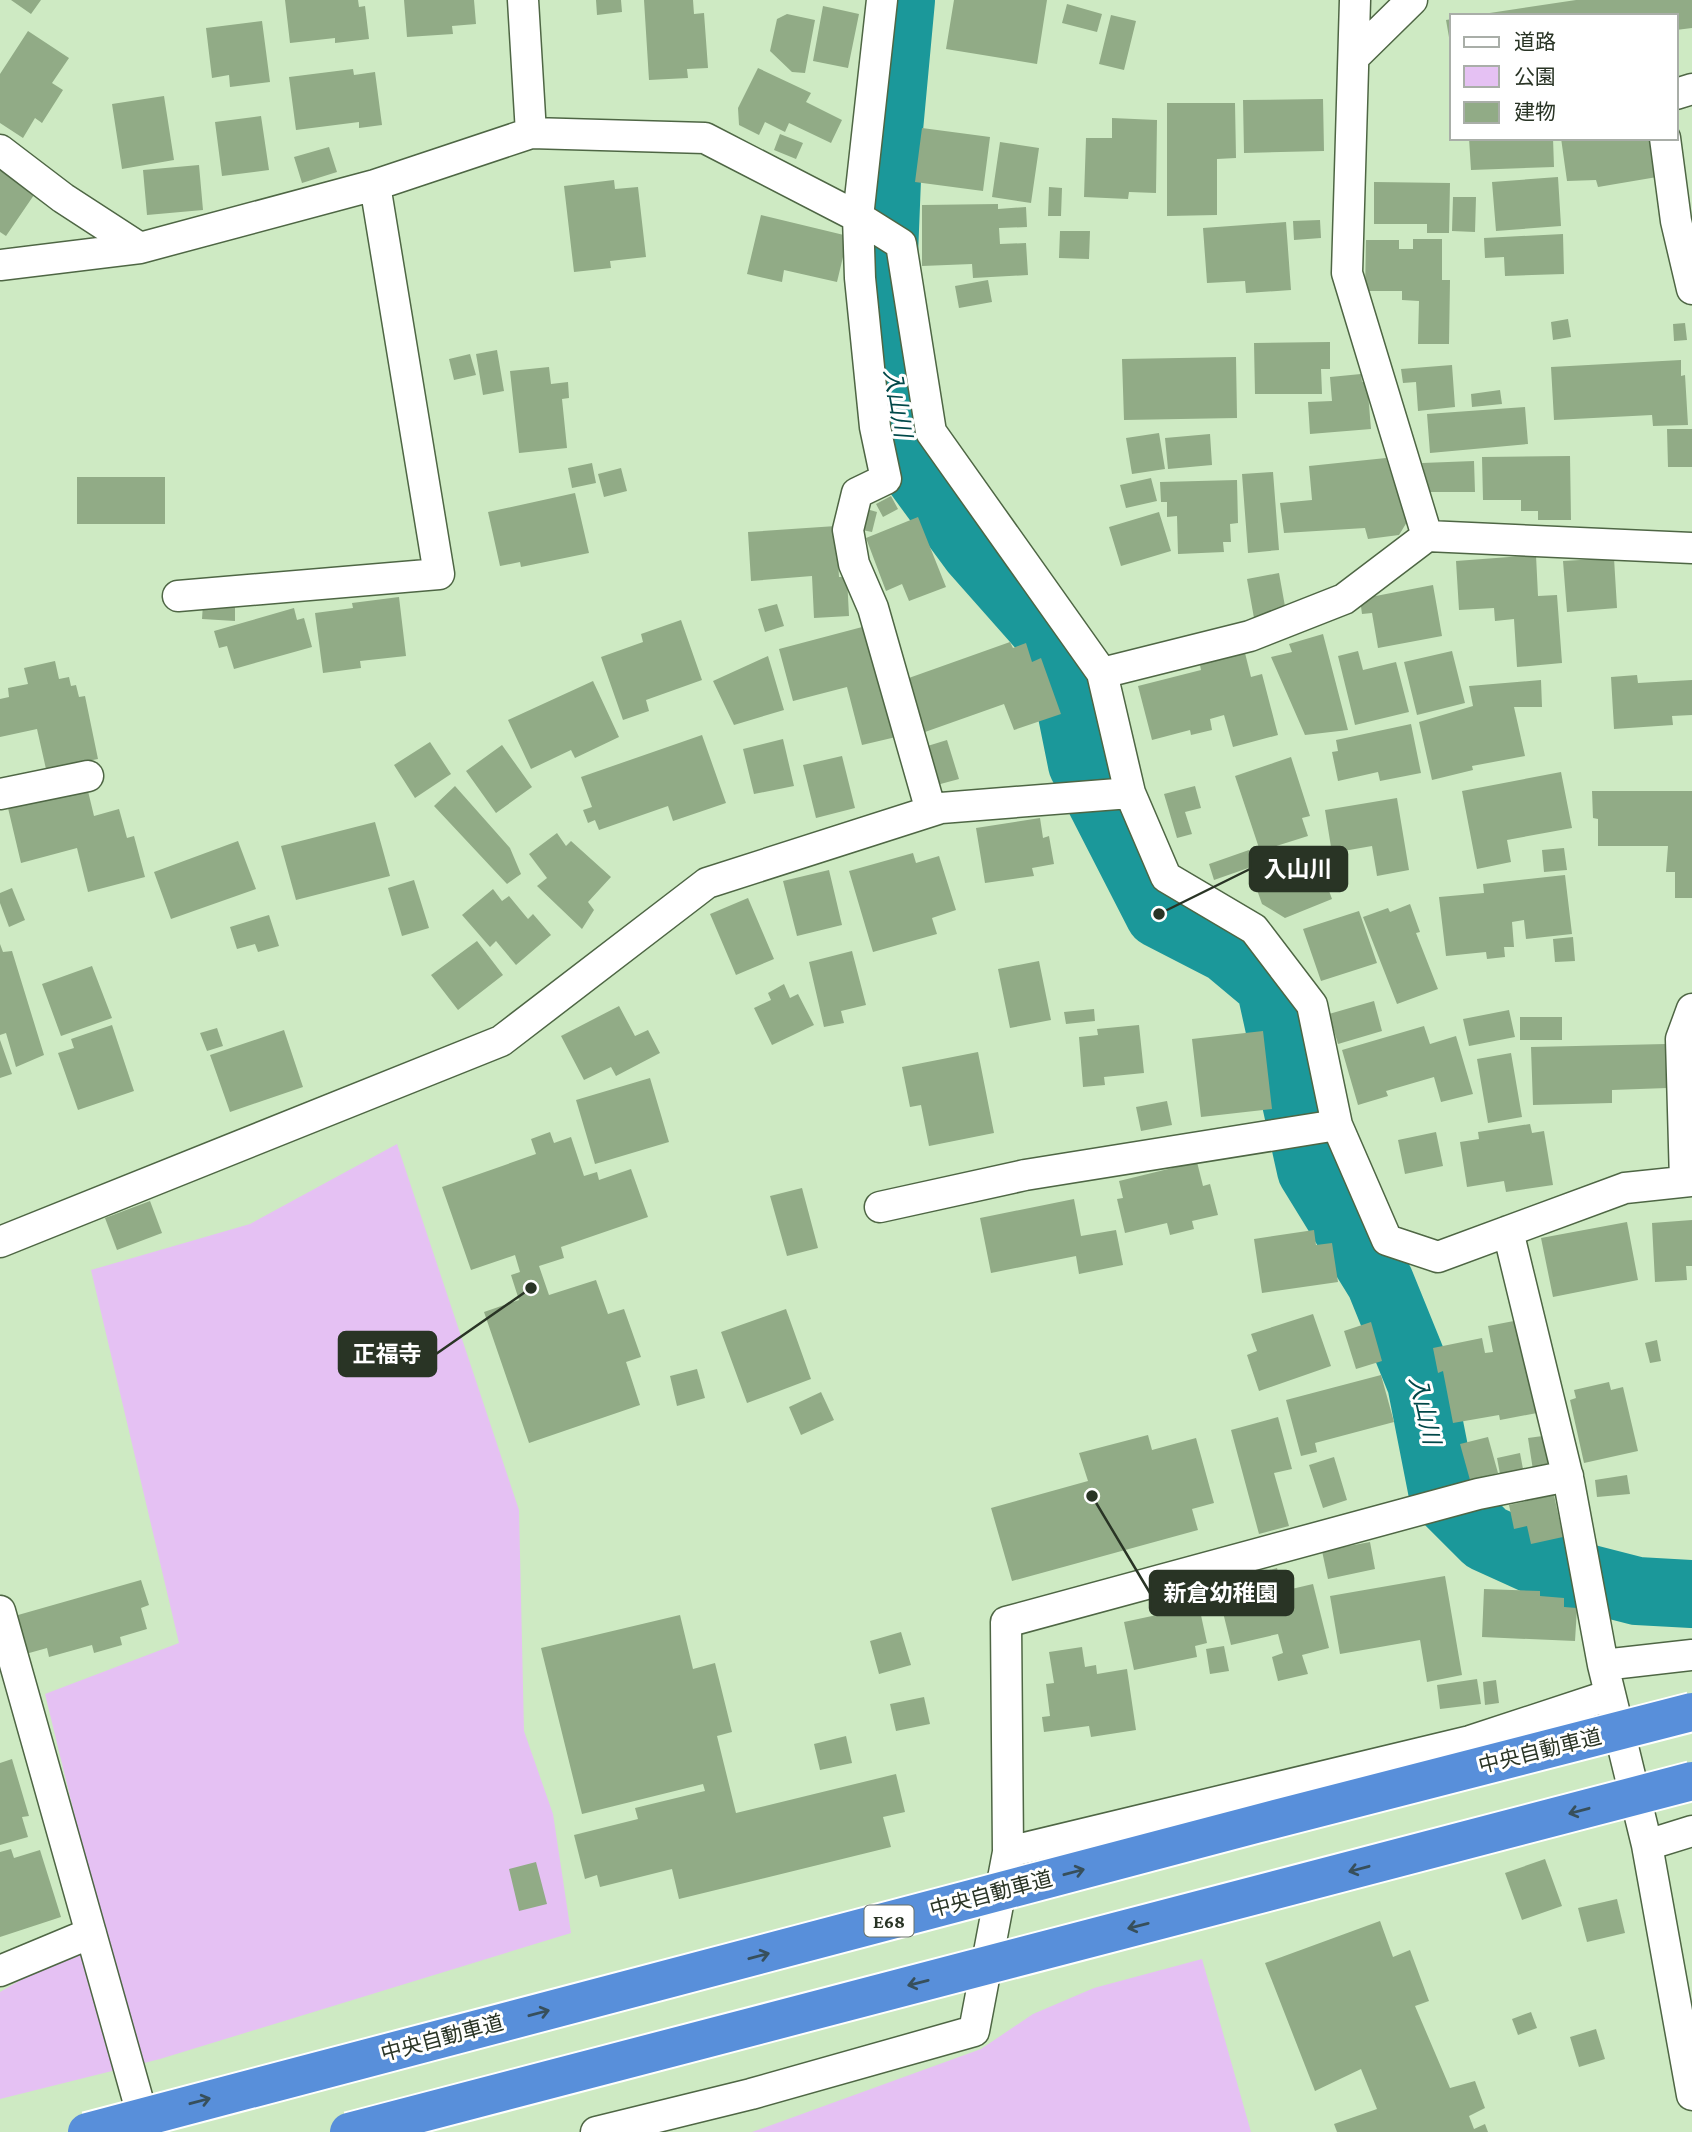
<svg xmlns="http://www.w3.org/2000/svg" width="1692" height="2132" font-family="'Crimson Pro','Noto Sans JP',serif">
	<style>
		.green { fill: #e5c1f3 }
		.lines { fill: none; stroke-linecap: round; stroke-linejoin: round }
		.river { stroke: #1b989a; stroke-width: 68 }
		.building { fill: #91ab86 }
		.street-casing { stroke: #4e6644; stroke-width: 33 }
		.street { stroke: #fff; stroke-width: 30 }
		.highway-bridge-casing { stroke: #fff; stroke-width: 42; stroke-linecap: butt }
		.highway-bridge { stroke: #588fda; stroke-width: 38 }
		.oneway { stroke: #374f5b }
		.labels { text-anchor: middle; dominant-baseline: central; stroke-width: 6; stroke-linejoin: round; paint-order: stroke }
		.shield { fill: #fff; stroke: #697166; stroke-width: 2 }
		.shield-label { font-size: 19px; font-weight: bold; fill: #293425 }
		.street-label { font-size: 21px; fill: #293425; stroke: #fff }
		.water-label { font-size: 23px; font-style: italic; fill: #004849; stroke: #fff }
		.leader { fill: none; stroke: #293425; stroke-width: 2.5 }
		.callout-dot { fill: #293425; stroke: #fff; stroke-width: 2.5 }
		.callout { fill: #293425; stroke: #293425; stroke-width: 2.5 }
		.callout-label { font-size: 23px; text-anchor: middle; font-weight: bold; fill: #fff }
	</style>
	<rect width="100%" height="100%" fill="#ceeac3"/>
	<path class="green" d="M397,1144l122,366 5,221 29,83 18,119 -411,126 -160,40v-107l103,-60 -58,-238 134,-51 -88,-373 159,-46z
		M1202,1959l49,173h-499l229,-83 52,-35 61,-26z"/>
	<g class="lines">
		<path class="river" d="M901,0l-12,129 -5,126 3,84 21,121 66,90 84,95 24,119 77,150 68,35 43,36 41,185 69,112 41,101 22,112 43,43 73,33 78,20 55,3"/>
	</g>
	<path class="building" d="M11,0h30l-10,14z
		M285,0h73l1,7 6,-1 4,33 -34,4v-5l-45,5z
		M404,0h70l2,24 -24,2 1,8 -46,3z
		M596,0h25l1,12 -25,3z
		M644,0h49l1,14 10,-1 4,55 -21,1 1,9 -39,2z
		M954,0h93l-10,64 -91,-15z
		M1576,0h116v28l-16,2v-14h-193v-2z
		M1067,4l35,10 -5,18 -35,-9z
		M823,6l36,8 -11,54 -35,-7z
		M787,14l28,6 -10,53 -13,-1 -22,-21 7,-32z
		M1111,15l25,6 -12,49 -25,-6z
		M1452,19v24h-2l-4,-23z
		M262,21l8,61 -40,5 -1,-12 -17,3 -6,-50z
		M28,31l41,27 -17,25 11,7 -21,33 -7,-5 -12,20 -23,-15v-49z
		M758,68l53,25 -5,9 36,18 -11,23 -42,-20 -4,9 -20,-10 -6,13 -20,-10 -1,-17z
		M353,69l1,6 21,-3 7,53 -23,3v-6l-63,8 -7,-53z
		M164,96l10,64 -52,9 -10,-65z
		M1323,99l1,52 -80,2 -1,-53z
		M1167,103h68l1,55 -19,1v56l-50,1z
		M261,116l8,54 -47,6 -7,-54z
		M1112,118l45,2 -1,73 -27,-1 -1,7 -44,-2 2,-59h26z
		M922,128l68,9 -7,54 -68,-9z
		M780,134l23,9 -7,16 -22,-9z
		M1469,138h84l1,29 -83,3z
		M1561,138h93l3,39 -59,10 -2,-7 -29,1z
		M1000,142l39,6 -8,55 -39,-6z
		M329,147l8,25 -35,11 -8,-26z
		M199,165l4,45 -56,5 -4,-45z
		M0,168l36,24 -30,44 -6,-4z
		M1558,177l3,49 -65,5 -4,-49z
		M614,180l1,9 23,-2 8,70 -36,4 1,7 -37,4 -10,-86z
		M1374,182l76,1 -1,50h-22v-9h-53z
		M1049,187l13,1 -1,28h-13z
		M1453,197h23l-1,35 -23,-1z
		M998,204v5l28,-2 1,20 -28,1 1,16 26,-1 2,32 -55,3 -1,-14 -50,2v-61z
		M761,215l87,21 -11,46 -53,-12 -2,12 -35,-8z
		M1320,220l1,18 -27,2 -1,-19z
		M1286,222l5,68 -45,3 -1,-12 -38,2 -4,-55z
		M1060,231h30l-1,28 -30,-1z
		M1563,234l1,40 -59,2 -1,-19 -19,1 -1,-20z
		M1413,239h29v41h8l-1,64h-31l1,-43 -17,-1v-9h-37l1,-51h33v9h14z
		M988,280l4,22 -33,6 -4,-22z
		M1568,319l3,18 -18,3 -2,-18z
		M1685,323l2,17 -13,1 -1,-17z
		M1330,342v27h-9l1,25h-67l-1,-51z
		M497,350l7,41 -21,4 -7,-41z
		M470,354l6,21 -22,5 -5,-21z
		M1236,357l1,61 -113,2 -2,-61z
		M1681,360v16l4,-1 3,50 -35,1 -1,-11 -98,5 -3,-53z
		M1452,365l3,42 -37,4 -2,-29 -13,1 -2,-14z
		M549,367l2,17 17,-2 1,16 -7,1 5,49 -48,5 -9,-82z
		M1361,374l1,8 5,-1 4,48 -61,5 -2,-32 24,-1 -2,-24z
		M1500,390l2,14 -30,3 -1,-13z
		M1525,407l3,37 -98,9 -3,-39z
		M1667,429h25v38h-24z
		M1159,433l6,36 -33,5 -6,-36z
		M1210,434l2,31 -44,4 -3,-31z
		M1570,456l1,64h-33v-9h-17v-11h-38l-1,-43z
		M1386,458l21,64 -8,13 -31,4 -3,-11 -81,5 -4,-30 32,-3 -3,-34z
		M1474,461l1,31h-45l-8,-29z
		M592,463l4,20 -24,5 -4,-20z
		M621,468l6,23 -23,6 -6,-23z
		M1273,472l6,78 -31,3 -6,-79z
		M77,477h88v47h-88z
		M1151,478l6,23 -31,7 -6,-23z
		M1237,480l1,43 -8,1 1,18h-8l1,10 -46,2 -1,-38 -10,1v-15h-6l-1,-20z
		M575,493l14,60 -68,14 -1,-5 -20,4 -12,-54z
		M891,496l7,13 -15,8 -7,-13z
		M863,508l14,4 -5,20 -15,-3z
		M1159,512l12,39 -50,15 -12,-39z
		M918,517l28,70 -37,14 -7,-17 -16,7 -20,-53z
		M836,526l3,51h8l2,39 -35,2 -2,-42 -61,5 -3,-49z
		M1536,555l2,41 19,-1 5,68 -45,4 -3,-48 -19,2 -1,-13 -35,2 -3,-49z
		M1614,558l3,50 -50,4 -4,-51z
		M1279,573l7,39 -32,6 -7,-39z
		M1433,585l9,51 -64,12 -6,-35 -10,1 -2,-15z
		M399,597l7,59 -46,5 1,7 -38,5 -8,-60 38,-5 -1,-5z
		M203,604l32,2v15l-33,-2z
		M777,604l7,22 -19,6 -7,-23z
		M294,608l3,12 7,-2 8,29 -78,22 -7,-23 -8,2 -5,-17z
		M681,620l21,60 -56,20 3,11 -26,9 -22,-63 42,-15 -2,-8z
		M866,626l30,111 -34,8 -15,-58 -54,14 -14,-52z
		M1323,634l25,96 -43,5 -34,-78 21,-5 -3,-8z
		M1010,642l3,6 13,-5 6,19 9,-4 20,56 -47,16 -10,-26 -79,28 -19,-53z
		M1358,651l5,19 33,-8 13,50 -54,13 -17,-69z
		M1452,651l13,52 -48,12 -13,-53z
		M1245,653l6,24 11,-3 16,61 -45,12 -9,-32 -14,4 2,11 -21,5 -1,-5 -38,10 -14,-54 63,-16 -1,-5z
		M768,656l16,54 -50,15 -21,-44z
		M55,661l4,18 10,-2 2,9 5,-1 3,12 6,-1 13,63 -52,10 -9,-40 -37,8v-38l9,-2 -1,-9 20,-4 -4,-16z
		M1637,675l1,8 54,-3v35l-20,1 1,9 -59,4 -3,-52z
		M1541,680l1,27h-28l11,49 -53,10 1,4 -41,10 -13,-58 54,-16 -4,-20z
		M593,681l26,56 -44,21 -4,-8 -40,19 -23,-49z
		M1411,724l10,49 -41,8 -2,-9 -40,9 -6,-29 6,-1 -2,-11z
		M702,735l24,68 -53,18 -5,-15 -69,24 -4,-10 -7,3 -5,-13 9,-3 -11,-30z
		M783,739l11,47 -40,8 -11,-45z
		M947,740l12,39 -26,7 -12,-38z
		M430,742l21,32 -36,24 -21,-33z
		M502,745l30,42 -36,26 -30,-42z
		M842,756l13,52 -39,10 -13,-53z
		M1291,757l19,59 -8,2 6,18 -48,15 -25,-75z
		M1561,772l11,56 -65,12 4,22 -34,7 -15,-78z
		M455,786l55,62 11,26 -14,10 -73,-78z
		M1195,786l6,22 -16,4 7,22 -15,4 -13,-44z
		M87,787l7,29 25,-7 8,29 7,-2 11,41 -57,15 -11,-44 -56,15 -13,-55z
		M1592,791h100v107h-17v-26h-9l2,-26h-70v-27l-5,-1z
		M1397,798l12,72 -32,6 -5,-30 -40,7 -7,-43z
		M1040,818l3,20 6,-2 5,28 -22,4 2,8 -49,7 -9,-55z
		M375,822l15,54 -94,24 -15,-54z
		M557,833l9,13 5,-5 40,36 -23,25 6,8 -12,19 -45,-43 10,-8 -18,-24z
		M238,841l18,48 -85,30 -17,-47z
		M1564,848l3,22 -23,2 -2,-22z
		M1249,850l5,16 -40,14 -5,-16z
		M1314,850l18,49 -47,19 -23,-14 -11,-31z
		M913,853l3,10 23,-7 17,54 -24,8 5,16 -64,18 -24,-81z
		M829,870l13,55 -45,11 -14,-55z
		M1565,875l7,59 -46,5 -2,-19 -12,2 2,25h-10l1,10 -18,2 -1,-7 -40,4 -7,-59 45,-4 -1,-9z
		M414,880l15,48 -27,8 -14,-48z
		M12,888l13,32 -16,7 -9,-24v-10z
		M493,889l9,12 7,-5 19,23 5,-5 18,21 -35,30 -20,-24 -6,6 -28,-32z
		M748,898l26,61 -38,16 -26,-61z
		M1410,904l10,28 -4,1 22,56 -41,15 -34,-87 25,-9 2,4z
		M1359,911l18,52 -56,18 -18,-52z
		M269,915l10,31 -21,6 -3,-8 -18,5 -7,-22z
		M1573,937l2,24 -20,1 -2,-23z
		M477,941l26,34 -45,35 -27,-35z
		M0,944l3,8 9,-1 32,104 -28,12 -10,-34 -6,2z
		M852,951l14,54 -25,6 3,12 -20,4 -15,-65z
		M1039,961l12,59 -41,8 -12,-59z
		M92,966l20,52 -51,18 -19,-52z
		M784,984l6,14 8,-4 16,31 -42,20 -18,-37 17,-8 -3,-7z
		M1374,1001l8,30 -44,13 -9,-30z
		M619,1006l16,30 13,-6 12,23 -44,23 -5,-9 -27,13 -23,-44z
		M1094,1009l1,12 -29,3 -2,-12z
		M1509,1010l6,27 -46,9 -6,-27z
		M1520,1017h42v23h-42z
		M112,1025l22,66 -56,19 -20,-57 16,-5 -3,-9z
		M1139,1025l5,48 -40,4 1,8 -22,2 -4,-50 19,-2 -1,-6z
		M1424,1026l6,18 26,-8 17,58 -32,8 -7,-25 -48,14 2,5 -30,9 -16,-55z
		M217,1028l6,18 -16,5 -7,-18z
		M284,1030l19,57 -73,25 -20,-57z
		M1263,1031l9,78 -71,8 -9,-78z
		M0,1040l12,34 -12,4z
		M1666,1044l1,44 -55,2v13l-79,2 -2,-58z
		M978,1052l16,81 -65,13 -8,-41 -11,2 -8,-40z
		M1511,1053l11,64 -34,6 -11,-64z
		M650,1078l19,64 -74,22 -19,-64z
		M1167,1101l5,24 -31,6 -5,-24z
		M1530,1124l2,9 12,-2 9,54 -47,7 -2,-11 -37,6 -7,-45 19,-3 -1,-7z
		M550,1132l4,11 17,-6 13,39 13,-4 2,8 32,-11 17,48 -87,30 3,11 -25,8 10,29 47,-15 12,34 16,-5 17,48 -15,5 14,43 -111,38 -45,-131 35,-12 -8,-25 9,-3 -5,-17 -44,15 -29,-83 94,-33 -5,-15z
		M1436,1132l7,34 -38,8 -7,-34z
		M1197,1162l6,24 7,-2 8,31 -26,6 2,8 -24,6 -3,-12 -42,10 -8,-34 6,-1 -4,-17z
		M802,1188l16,60 -31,8 -17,-60z
		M1074,1199l7,37 35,-6 7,35 -44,9 -3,-18 -85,17 -11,-55z
		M150,1201l12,32 -45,17 -12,-32z
		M1692,1220v46h-6l1,14 -32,2 -3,-59z
		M1627,1222l11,58 -85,17 -12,-59z
		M1314,1230l2,15 16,-2 6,39 -76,11 -8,-54z
		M786,1309l25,70 -64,24 -26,-71z
		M1313,1314l18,52 -72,25 -12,-36 10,-4 -6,-17z
		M1519,1320l18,93 -37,7 -1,-5 -46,8 -10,-52 -5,2 -5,-25 49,-10 3,15 8,-1 -5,-26z
		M1371,1322l11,39 -26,8 -12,-38z
		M1657,1340l4,21 -11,2 -5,-20z
		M697,1369l8,29 -28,8 -7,-30z
		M1381,1375l13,47 -79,21 2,9 -16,4 -15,-56z
		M1609,1382l2,8 12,-3 15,64 -54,12 -14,-63 6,-2 -2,-8z
		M821,1392l13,28 -33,15 -12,-28z
		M1278,1417l14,52 -18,4 15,53 -30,8 -28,-104z
		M1148,1435l4,15 44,-12 18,65 -22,6 6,21 -186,51 -21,-73 97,-27 -9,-28z
		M1550,1435l5,31 -22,4 -5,-32z
		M1488,1437l10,36 -28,7 -10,-36z
		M1520,1453l3,16 -23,5 -3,-16z
		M1334,1457l13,43 -24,8 -14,-43z
		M1627,1475l3,19 -33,3 -2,-17z
		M1554,1495l9,42 -32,7 -4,-18 -13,3 -5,-24z
		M1370,1542l5,27 -47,10 -6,-28z
		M1277,1568l6,23 30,-7 16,64 -27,7 6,19 -30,7 -6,-24 11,-4 -5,-19 -47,11 -12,-49 24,-5 -3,-13z
		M1445,1576l17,99 -35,7 -7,-42 -80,14 -10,-58z
		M141,1580l8,25 -8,3 6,21 -27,8 2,8 -28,8 -2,-8 -43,12 -2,-9 -25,7 -11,-38z
		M1484,1589l56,2v5l24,2v9l13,1 -2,33 -93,-4z
		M1199,1606l8,37 -12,3 2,11 -63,13 -10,-48z
		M680,1615l13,54 22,-6 17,69 -15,4 19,77 160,-39 9,38 -22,5 8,30 -212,52 -7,-30 -72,18 -3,-12 -12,4 -11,-44 64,-16 -3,-11 70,-17 -2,-7 -121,30 -41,-166z
		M901,1632l10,33 -32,9 -9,-33z
		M1224,1646l5,25 -19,3 -4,-25z
		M1082,1647l3,20 11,-2 1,9 30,-5 9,61 -45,7 -2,-11 -45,6 -2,-15 8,-1 -4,-32 8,-1 -5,-31z
		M1477,1679l4,25 -41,5 -3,-24z
		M1496,1680l3,23 -14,2 -2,-23z
		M924,1697l6,27 -34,7 -6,-27z
		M846,1736l6,27 -32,7 -6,-26z
		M12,1759l17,57 -7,1 6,20 -28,8v-82z
		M11,1849l3,9 26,-8 21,67 -61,20v-85z
		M1545,1859l17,47 -40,14 -17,-47z
		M536,1862l11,42 -28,7 -10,-42z
		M1617,1899l8,34 -38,9 -9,-34z
		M1380,1921l13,36 17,-7 19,51 -14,5 35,82 25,-7 10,27 -16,8 5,13 11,-5 3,8h-151l-3,-8 43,-15 -16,-40 -46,22 -50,-128z
		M1531,2012l6,16 -19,7 -6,-16z
		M1596,2029l9,30 -26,8 -9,-30z"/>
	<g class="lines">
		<defs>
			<path id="street" d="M523,0l8,133
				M882,0l-24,217 2,61 15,149 11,52 -29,14 -9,37 6,34 19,44 58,203
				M1355,0l-8,273 80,263
				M1355,56l57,-56
				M1676,94l16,-5
				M1665,138l11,83 16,68
				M0,150l63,48 77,50
				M0,265l140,-17 235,-63 156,-52 174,5 153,79 43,27 30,188 171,241 28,120 36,84 88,52 58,76 25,120 50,115 51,17 187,-69 67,-7
				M178,596l261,-22 -64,-389
				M1102,673l148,-37 94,-37 83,-63 265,12
				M0,794l88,-18
				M1685,1181l-4,-142 11,-30
				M880,1207l145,-32 312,-50
				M1508,1231l61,251 34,183 44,180 45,250
				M0,1242l501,-201 206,-158 234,-75 189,-15
				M0,1611l147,521
				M1603,1665l89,-10
				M1647,1845l45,-14
				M1008,1852l-2,-230 472,-128 90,-18
				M0,1971l91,-38
				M596,2132l155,-38 223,-63 34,-179 462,-111 140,-46"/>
		</defs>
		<use href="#street" class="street-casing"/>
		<use href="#street" class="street"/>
		<defs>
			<path id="highway-bridge" d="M87,2132l1169,-308 436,-112
				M349,2132l1343,-351"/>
		</defs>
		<use href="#highway-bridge" class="highway-bridge-casing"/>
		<use href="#highway-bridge" class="highway-bridge"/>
	</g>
	<defs><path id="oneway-shaft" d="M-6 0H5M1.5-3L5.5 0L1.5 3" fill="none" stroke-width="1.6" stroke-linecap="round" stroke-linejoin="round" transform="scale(1.75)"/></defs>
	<g class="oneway">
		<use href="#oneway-shaft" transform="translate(1579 1811) rotate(165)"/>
		<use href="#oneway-shaft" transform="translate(1359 1869) rotate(165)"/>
		<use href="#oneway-shaft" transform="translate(1074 1872) rotate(-15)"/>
		<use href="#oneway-shaft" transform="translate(1138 1926) rotate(166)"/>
		<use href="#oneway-shaft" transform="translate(759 1956) rotate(-15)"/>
		<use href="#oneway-shaft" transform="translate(918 1983) rotate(166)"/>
		<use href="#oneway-shaft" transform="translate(539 2013) rotate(-15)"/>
		<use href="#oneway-shaft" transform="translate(200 2101) rotate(-15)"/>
	</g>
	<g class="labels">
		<rect class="shield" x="864.5" y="1905.5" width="49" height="31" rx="5"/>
		<g class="shield-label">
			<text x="889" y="1921">E68</text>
		</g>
		<g class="street-label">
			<text transform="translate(1540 1751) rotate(-14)">中央自動車道</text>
			<text transform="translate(991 1894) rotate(-15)">中央自動車道</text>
			<text transform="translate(442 2038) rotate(-15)">中央自動車道</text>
		</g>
		<g class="water-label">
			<text transform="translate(898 403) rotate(80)">入山川</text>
			<text transform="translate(1425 1410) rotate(77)">入山川</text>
		</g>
	</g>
	<path class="leader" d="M1159 914L1250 869M531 1288L436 1354M1092 1496L1150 1593"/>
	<g class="callout-dot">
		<circle cx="1159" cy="914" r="7"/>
		<circle cx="531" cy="1288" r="7"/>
		<circle cx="1092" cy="1496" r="7"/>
	</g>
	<g class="callout">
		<rect x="1250" y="847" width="97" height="44" rx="7"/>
		<rect x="339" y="1332" width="97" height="44" rx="7"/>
		<rect x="1150" y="1571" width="143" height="44" rx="7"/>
	</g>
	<g class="callout-label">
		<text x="1298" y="877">入山川</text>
		<text x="387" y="1362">正福寺</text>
		<text x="1221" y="1601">新倉幼稚園</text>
	</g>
	<rect x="1450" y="14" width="228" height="126" fill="#ffffff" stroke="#a9aea8" stroke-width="2"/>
	<rect x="1464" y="37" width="35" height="10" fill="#ffffff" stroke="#a9aea8" stroke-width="2"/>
	<text x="1514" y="49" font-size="21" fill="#293425">道路</text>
	<rect x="1464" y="66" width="35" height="21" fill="#e5c1f3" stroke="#a9aea8" stroke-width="2"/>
	<text x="1514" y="84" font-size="21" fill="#293425">公園</text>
	<rect x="1464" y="102" width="35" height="21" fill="#91ab86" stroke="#a9aea8" stroke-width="2"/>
	<text x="1514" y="119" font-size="21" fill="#293425">建物</text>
</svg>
